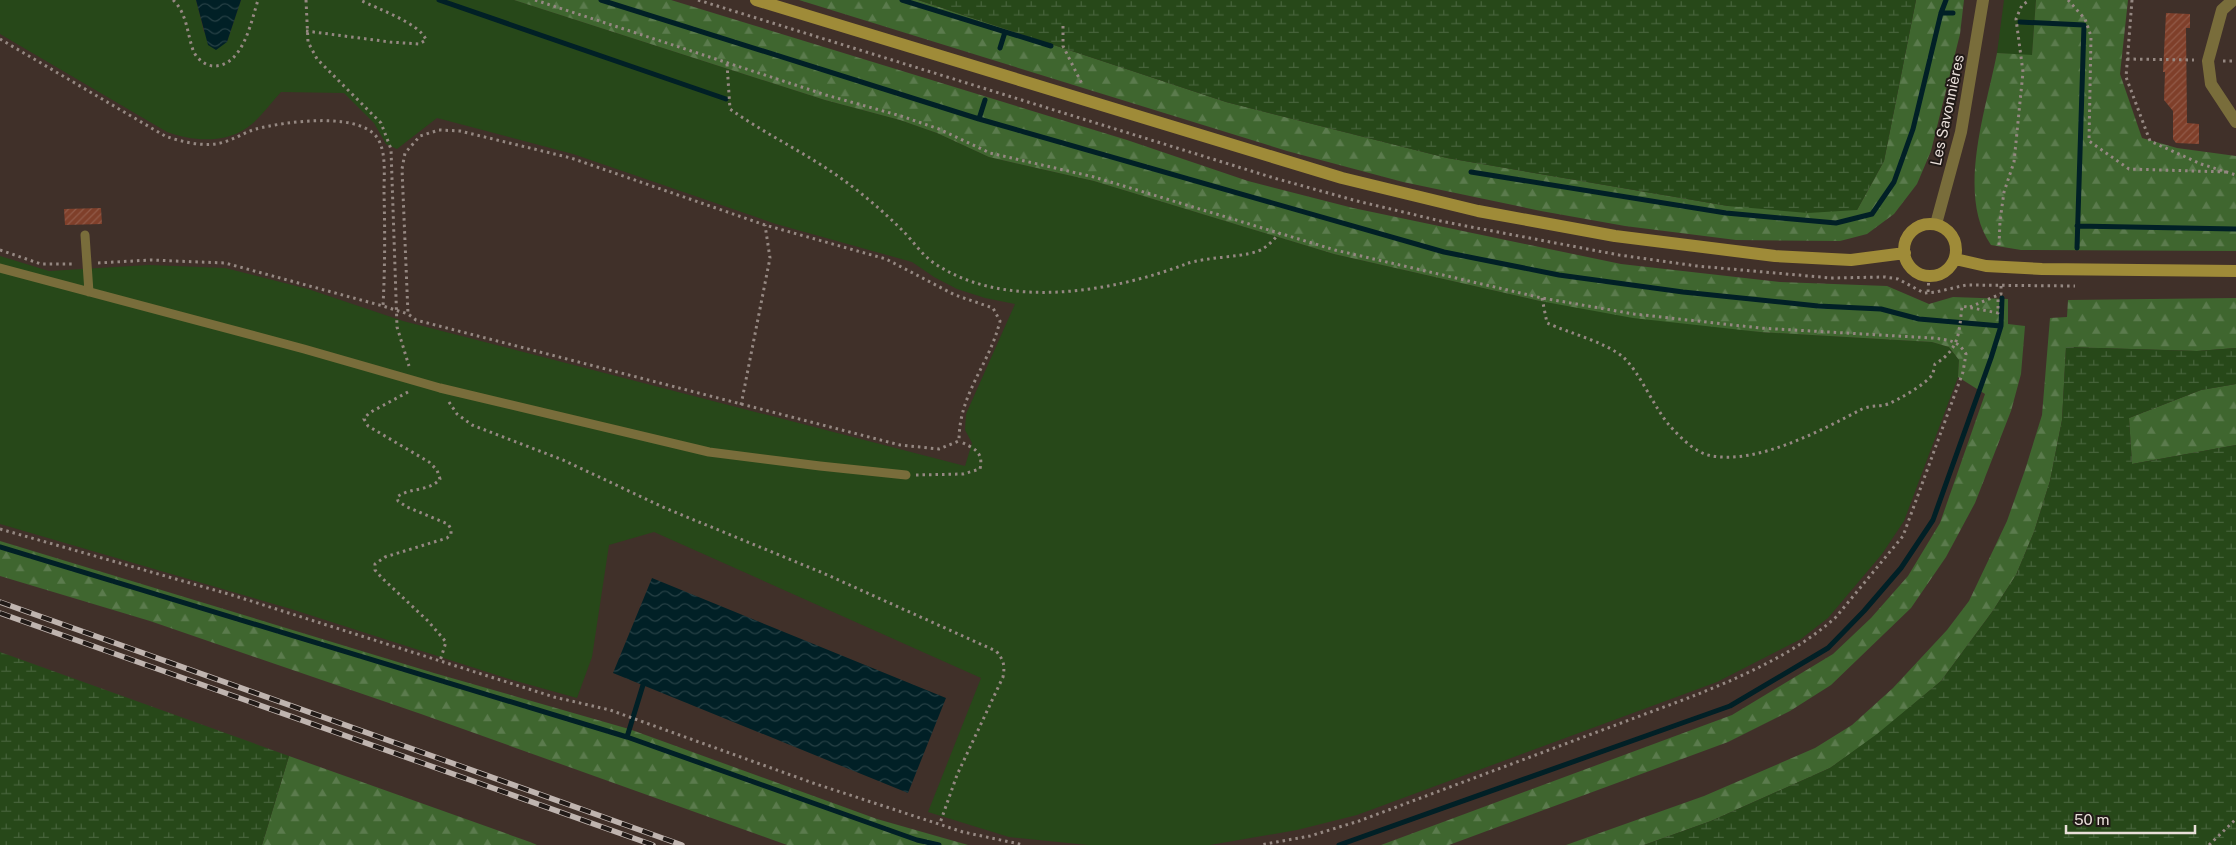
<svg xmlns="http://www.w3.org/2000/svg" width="2236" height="845" font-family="'Public Sans',sans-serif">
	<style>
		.green { fill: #274819 }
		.forest { fill: url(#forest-firs) }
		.wetland { fill: url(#wetland-marsh) }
		.water { fill: url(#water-waves) }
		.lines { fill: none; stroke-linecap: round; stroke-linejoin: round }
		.stream { stroke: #012026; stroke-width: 5 }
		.building { fill: url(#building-hatch) }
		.path { stroke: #958882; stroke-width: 3; stroke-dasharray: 2.5 4; stroke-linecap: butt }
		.service { stroke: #796d3b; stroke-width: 9 }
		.minor { stroke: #796d3b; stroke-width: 12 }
		.tertiary { stroke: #796d3b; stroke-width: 12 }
		.secondary { stroke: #9f8b38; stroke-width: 12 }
		.rail-casing { stroke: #bfb4af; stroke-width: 5.5 }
		.rail { stroke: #211a17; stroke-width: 4; stroke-dasharray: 11; stroke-linecap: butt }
		.labels { text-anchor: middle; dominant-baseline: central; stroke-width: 4; stroke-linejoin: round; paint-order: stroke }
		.street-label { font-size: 15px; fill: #e9dfda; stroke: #211a17 }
	</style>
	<defs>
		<pattern id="forest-firs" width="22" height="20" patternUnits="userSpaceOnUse" patternTransform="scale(1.25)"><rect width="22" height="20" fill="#3f662f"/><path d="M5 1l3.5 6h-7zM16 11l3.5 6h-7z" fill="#5b7b4d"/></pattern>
		<pattern id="wetland-marsh" width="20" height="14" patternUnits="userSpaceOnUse" patternTransform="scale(1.25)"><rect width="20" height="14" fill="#274819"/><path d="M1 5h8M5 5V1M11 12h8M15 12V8" fill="none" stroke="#46623a"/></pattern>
		<pattern id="water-waves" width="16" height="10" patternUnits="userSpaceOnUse" patternTransform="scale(1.25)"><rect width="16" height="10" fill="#012026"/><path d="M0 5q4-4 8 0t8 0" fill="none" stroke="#264045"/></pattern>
		<pattern id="building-hatch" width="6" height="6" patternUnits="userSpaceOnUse" patternTransform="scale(1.25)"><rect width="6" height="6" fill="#7f3f2a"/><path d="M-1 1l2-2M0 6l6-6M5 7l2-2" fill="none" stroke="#915a48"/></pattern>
	</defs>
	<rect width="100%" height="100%" fill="#403029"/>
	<path class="green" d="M0,0h196l8,32 23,10 14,-42h273l311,100 75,20 37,13 52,24 105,24 240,73 206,47 220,31 172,10 17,5 10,13 -1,17 -54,144 -22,33 -54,64 -27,21 -84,43 -360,133 -60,15 -87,15h-122l-79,-8 -81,-25 53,-134 -327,-146 -45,13 -17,112 -15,41 -68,-19 -218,-70 -291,-85v-268l49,15 100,-6 76,3 83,21 95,32 562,145 7,-23 -7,-13 1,-16 49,-110 -30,-6 -28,-9 -23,-12 -22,-15 -136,-38 -203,-70 -136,-36 -40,31 -11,-5 -12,-21 -30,-30 -63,-1c-9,10 -18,22 -29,32 -23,20 -58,18 -85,8l-167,-98z
		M2004,0h32l-4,56 -35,-3z"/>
	<path class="forest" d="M514,0h157l456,140 121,41 105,27 268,56 159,18 107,4 42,18 24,-7 55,2v25l17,2 -4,48 -10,37 -36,92 -29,54 -35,51 -80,77 -41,26 -62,31 -279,103h-68l351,-130 101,-61 38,-36 37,-42 32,-53 45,-129 -27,-17 1,-17 -10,-13 -17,-5 -172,-10 -127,-14 -93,-17 -206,-47 -240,-73 -105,-24 -52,-24 -37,-13 -75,-20z
		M799,0h119l308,102 221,56 281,48 129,4 27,-49 32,-161h48l-4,34 -29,117 -14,33 -23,30 -27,20 -27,7 -104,-1 -111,-14 -84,-15 -138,-29 -116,-31z
		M2036,0h92l-8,74 22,64 35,10 59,8v95l-215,-1 -30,-5c-35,-50 -5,-135 6,-192l35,2z
		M2236,298v50l-39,3 -131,-4 -4,73 -12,61 -16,51 -18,43 -24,37 -51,69 -64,54 -47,33 -119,53 -67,24h-78l138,-49 111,-48 37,-23 41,-37 54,-58 22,-29 38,-80 18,-51 17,-55 8,-97 17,-1 1,-17z
		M2236,384v61l-104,19 -3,-46 72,-28z
		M0,541l434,132 195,56 248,90 91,26h-181l-366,-131 -271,-93 -150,-45z
		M289,756l241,86 7,3h-275z"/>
	<path class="wetland" d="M918,0h998l-32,161 -27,49 -49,3 -80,-7 -281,-48 -221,-56z
		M2066,347l131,4 39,-3v36l-35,6 -72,28 3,46 104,-19v400h-592l67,-24 119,-53 47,-34 64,-53 51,-69 24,-37 18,-43 16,-51 12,-61z
		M0,652l289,104 -27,89h-262z"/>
	<path class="water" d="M196,0h45l-14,42 -11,8 -8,-5z
		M652,578l294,120 -38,95 -295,-120z"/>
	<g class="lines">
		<path class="stream" d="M439,0l287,99
			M601,0l378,119 465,133 115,23 124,17 135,14 63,3 38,10 82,7
			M902,0l149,46
			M1941,13l5,-13
			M2020,22l64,3 -7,223
			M1000,48l5,-16
			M979,119l6,-19
			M1471,172l255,41 110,10 36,-9 22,-32 19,-53 28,-116h12
			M2077,226l159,3
			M0,547l627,190 290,103 22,5
			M627,737l16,-52
			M1339,845l391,-139 98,-58 36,-37 37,-43 32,-48 58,-162 10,-32 1,-28"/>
	</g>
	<path class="building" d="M2166,13l24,1v14h-4l1,95 12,1v20l-23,-1 -3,-4v-28l-9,-11 1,-28h-2z
		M101,208l1,16 -37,1 -1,-16z"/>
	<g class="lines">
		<path class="path" d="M173,0c14,13 14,33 20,50 3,8 12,16 21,16 29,0 37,-44 44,-66
			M306,0l2,42 9,17 64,64 10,26 6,178 12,39
			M535,0l291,95 75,21 38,13 51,24 104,24 241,73 207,48 92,16 126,14 173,10c15,2 25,2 33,16l-3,18 -60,164 -67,81c-41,37 -97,61 -148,81l-329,123 -49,15 -50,9
			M698,0l576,178 83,23 88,21 174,33 78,11 134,12 54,-1 13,2 26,14 12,-1 30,-7 109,1
			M2068,0l17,19 6,17 -2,105 40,28 97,3
			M2132,0l-6,77 24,64 51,23 35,11
			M1063,26v20l19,38
			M306,31l84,11 29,2 7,-4c-5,-16 -50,-32 -66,-40
			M0,39l165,97c17,6 41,12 59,6 11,-3 21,-10 32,-13 27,-7 111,-20 124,14 6,14 4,34 4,49 1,38 1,76 -1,114
			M2127,59l67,1
			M2223,61h13
			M727,64l3,45c35,25 76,44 112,70 21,15 42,33 61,52 10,10 19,24 31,32 70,48 178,29 252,1 20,-8 65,-6 78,-16 6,-4 11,-10 16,-15
			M1999,245l1,-24 4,-29 10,-30 9,-90 -7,-53 6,-14 8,-5
			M0,250l41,14h34
			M98,263l52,-3 75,3 158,43 25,8 8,6 484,125 39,4 20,-8c0,-48 30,-75 41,-120l-7,-13 -38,-13 -69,-36 -121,-34 -194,-67 -111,-27 -21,-1 -19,6 -15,17 -3,16 6,145
			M1928,292l1,-16
			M1542,298l5,25c22,10 58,19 76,34 17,15 31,51 47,69 11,12 25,27 42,30 47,8 110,-26 150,-47 9,-4 17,-2 26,-5 10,-4 38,-20 44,-29 2,-3 2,-8 3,-11 25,-15 24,-32 27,-58l36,7v-15
			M1970,307l31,-13v-8
			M408,392l-39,21 -5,6 4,7 61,36 8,8 3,9c-11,13 -30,8 -43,18l1,4 9,6 41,17 3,5v5l-4,4 -62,19 -10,7v6l7,8 46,43 18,21 -6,19
			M449,402l8,12 15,11 91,35 102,48 158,65 173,78c8,9 9,15 7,26l-46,98 -17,48
			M741,405l29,-147 -5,-33
			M916,475l47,-1 17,-5c4,-18 -7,-21 -21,-28
			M0,529l232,66 322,102 56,13 203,73 150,49 61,13
			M2209,845l27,-26"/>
		<path class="service" d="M85,235l4,57
			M0,268l304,81 136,39 269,64 111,14 86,9"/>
		<path class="minor" d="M2233,0l-11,10 -14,51 3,23 25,38"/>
		<path class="tertiary" d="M1936,224l25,-92 22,-132"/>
		<path class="secondary" d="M756,0l586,178 136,33 137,25 160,20 76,4 54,-7
			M1904 250a26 26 0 1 1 52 0a26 26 0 1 1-52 0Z
			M1955,259l31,7 56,3 194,2"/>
		<defs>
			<path id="rail" d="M0,602l682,243
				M0,613l653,232"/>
		</defs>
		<use href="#rail" class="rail-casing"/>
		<use href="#rail" class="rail"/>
	</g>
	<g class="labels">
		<g class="street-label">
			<text transform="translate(1947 110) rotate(-78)">Les Savonnières</text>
		</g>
	</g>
	<path d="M2066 825v8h129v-8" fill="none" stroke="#e9dfda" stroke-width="2.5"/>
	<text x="2074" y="825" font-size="15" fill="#e9dfda" stroke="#211a17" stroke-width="4" paint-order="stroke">50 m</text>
</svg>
